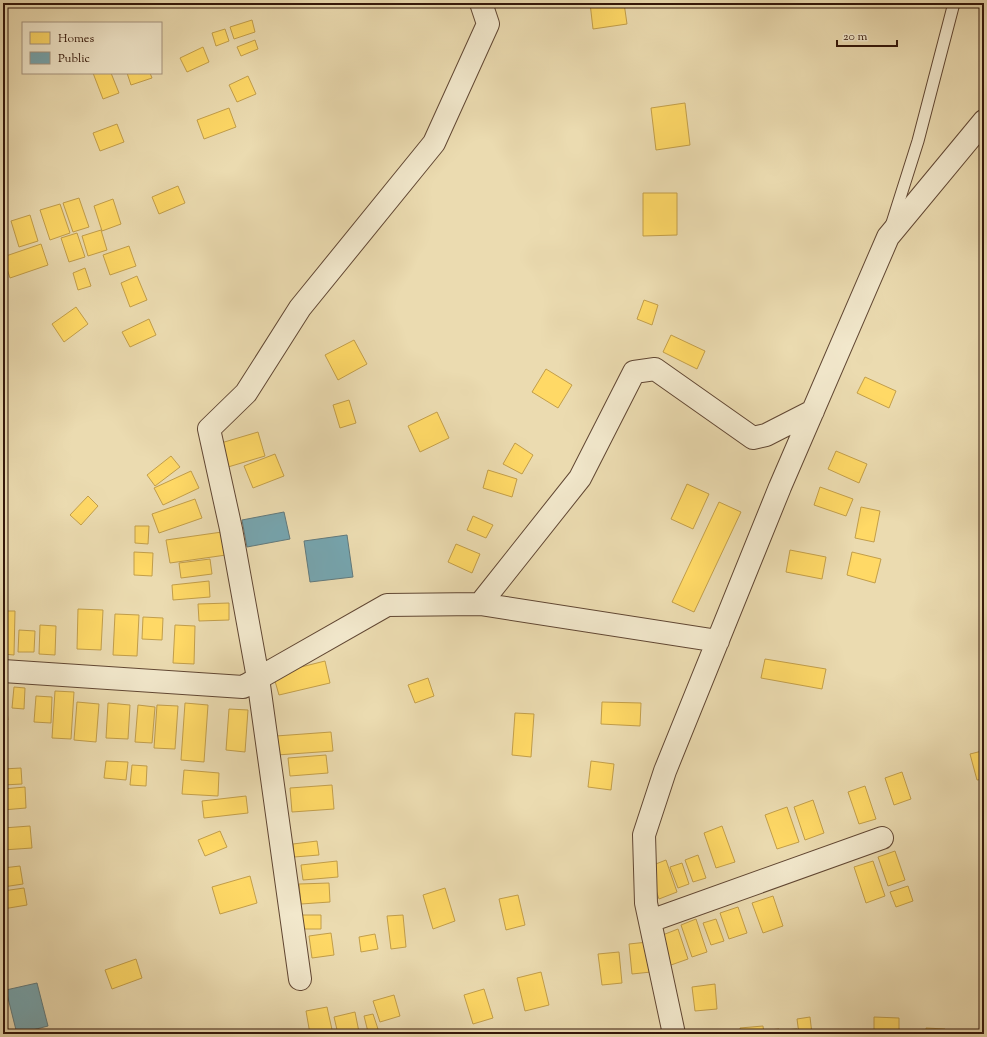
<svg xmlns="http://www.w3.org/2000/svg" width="987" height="1037" font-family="'Sorts Mill Goudy',serif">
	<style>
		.homes { fill: #ffd966; stroke: #c29e4a }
		.public { fill: #76a5af; stroke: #627a7d }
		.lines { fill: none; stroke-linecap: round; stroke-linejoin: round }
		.service-casing { stroke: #614733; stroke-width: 13 }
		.minor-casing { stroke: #614733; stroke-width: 24 }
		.service { stroke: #f2e8cc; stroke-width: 11 }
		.minor { stroke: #f2e8cc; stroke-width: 22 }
	</style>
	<rect width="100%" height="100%" fill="#ebdbb0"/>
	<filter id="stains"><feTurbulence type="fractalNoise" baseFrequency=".005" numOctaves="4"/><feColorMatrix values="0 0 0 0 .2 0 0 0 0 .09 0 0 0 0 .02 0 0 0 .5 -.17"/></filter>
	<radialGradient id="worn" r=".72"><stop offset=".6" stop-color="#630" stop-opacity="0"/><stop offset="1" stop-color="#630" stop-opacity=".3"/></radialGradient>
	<path class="homes" d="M590,3h34l3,21 -34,5z
		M252,20l3,12 -21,7 -4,-12z
		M225,29l4,12 -13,5 -4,-13z
		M255,40l3,9 -17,7 -4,-9z
		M203,47l6,15 -22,10 -7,-14z
		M93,73h18l8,20 -16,6z
		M127,73h23l2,5 -21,7z
		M248,76l8,18 -19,8 -8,-17z
		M685,103l5,42 -34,5 -5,-42z
		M229,108l7,19 -32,12 -7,-19z
		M117,124l7,18 -24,9 -7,-18z
		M178,186l7,17 -26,11 -7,-17z
		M643,193h34v42l-34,1z
		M79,198l10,29 -16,5 -10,-29z
		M113,199l8,25 -19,7 -8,-25z
		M60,204l10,29 -20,7 -10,-30z
		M30,215l8,26 -19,6 -8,-26z
		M101,230l6,20 -19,6 -6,-20z
		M77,233l8,24 -16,5 -8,-24z
		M41,244l7,21 -38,13 -7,-21z
		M129,246l7,20 -26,9 -7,-20z
		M85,268l6,18 -13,4 -5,-17z
		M137,276l10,24 -17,7 -9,-24z
		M644,300l14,5 -6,20 -15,-6z
		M76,307l12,17 -24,18 -12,-18z
		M149,319l7,16 -26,12 -8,-15z
		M671,335l34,16 -8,18 -34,-17z
		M354,340l13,24 -29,16 -13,-25z
		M546,369l26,16 -14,23 -26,-16z
		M865,377l31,14 -7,17 -32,-15z
		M349,400l7,23 -16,5 -7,-23z
		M437,412l12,26 -29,14 -12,-26z
		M258,432l7,24 -37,11 -7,-24z
		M515,443l18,12 -11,19 -19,-10z
		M836,451l31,13 -8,19 -31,-14z
		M275,454l9,22 -31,12 -9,-22z
		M171,456l9,11 -25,19 -8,-11z
		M488,470l29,9 -5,18 -29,-9z
		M191,471l8,17 -36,17 -9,-17z
		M687,484l22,10 -16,35 -22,-10z
		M820,487l33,12 -7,17 -32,-11z
		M88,496l10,10 -17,19 -11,-10z
		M195,499l7,19 -43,15 -7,-19z
		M719,502l22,10 -47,100 -22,-10z
		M861,507l19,4 -6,31 -19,-4z
		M473,516l20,9 -7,13 -19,-8z
		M135,526h14l-1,18 -13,-1z
		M222,532l4,23 -56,8 -4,-23z
		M456,544l24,10 -8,19 -24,-11z
		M790,550l36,7 -4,22 -36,-7z
		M134,552l19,1 -1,23 -18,-1z
		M852,552l29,7 -6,24 -28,-8z
		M210,559l2,15 -31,4 -2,-15z
		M209,581l1,16 -37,3 -1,-15z
		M229,603v17l-30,1 -1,-17z
		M78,609l25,1 -2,40 -24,-1z
		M3,611h12l-1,44 -11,-1z
		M115,614l24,1 -2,41 -24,-1z
		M143,617l20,1 -1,22 -20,-1z
		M40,625l16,1 -1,29 -16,-1z
		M175,625l20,1 -1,38 -21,-1z
		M19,630l16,1 -1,21h-16z
		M765,659l61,10 -4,20 -61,-11z
		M325,661l5,22 -51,12 -6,-21z
		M428,678l6,18 -19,7 -7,-18z
		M14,687l11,1 -1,21 -12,-1z
		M55,691l19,1 -3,47 -19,-1z
		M36,696l16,1 -1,26 -17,-1z
		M3,701h3l2,19h-5z
		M77,702l22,2 -3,38 -22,-2z
		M602,702l39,1 -1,23 -39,-2z
		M108,703l22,2 -2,34 -22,-1z
		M185,703l23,2 -4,57 -23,-2z
		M138,705l17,2 -3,36 -17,-1z
		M157,705l21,1 -3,43 -21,-1z
		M229,709l19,1 -3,42 -19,-2z
		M515,713l19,1 -3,43 -19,-2z
		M331,732l2,19 -56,4 -1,-19z
		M982,751l2,28 -7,1 -7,-26z
		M326,755l2,18 -38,3 -2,-18z
		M106,761l22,1 -2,18 -22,-2z
		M591,761l23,3 -3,26 -23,-3z
		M132,765l15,1 -1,20 -16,-1z
		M21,768l1,16 -19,1v-16z
		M184,770l35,3 -1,23 -36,-2z
		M902,772l9,27 -17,6 -9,-27z
		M332,785l2,24 -42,3 -2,-24z
		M865,786l11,33 -17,5 -11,-32z
		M25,787l1,21 -23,2v-21z
		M246,796l2,17 -44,5 -2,-17z
		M813,800l11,33 -19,7 -11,-33z
		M787,807l12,35 -22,7 -12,-34z
		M30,826l2,22 -29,2v-22z
		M722,826l13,36 -19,6 -12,-35z
		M220,831l7,16 -22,9 -7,-16z
		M317,841l2,14 -25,2 -1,-13z
		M895,851l10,29 -17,6 -10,-29z
		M698,855l8,23 -13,4 -8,-22z
		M666,860l11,32 -18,7 -11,-32z
		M337,861l1,16 -35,3 -2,-15z
		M873,861l12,35 -19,7 -12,-36z
		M682,863l7,21 -11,4 -8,-21z
		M20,866l3,18 -20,3v-19z
		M250,876l7,27 -37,11 -8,-27z
		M329,883l1,19 -29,2 -2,-20z
		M908,886l5,15 -17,6 -6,-15z
		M24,888l3,17 -24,4v-18z
		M445,888l10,33 -22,8 -10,-34z
		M518,895l7,30 -19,5 -7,-31z
		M773,896l10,30 -20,7 -11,-30z
		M738,907l9,26 -18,6 -9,-26z
		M301,915h20v14h-20z
		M403,915l3,32 -15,2 -4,-33z
		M696,919l11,33 -15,5 -11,-32z
		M716,919l8,22 -13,4 -8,-22z
		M678,929l10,30 -17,6 -11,-29z
		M331,933l3,22 -22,3 -3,-22z
		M375,934l3,15 -17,3 -2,-15z
		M648,942l3,30 -19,2 -3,-30z
		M619,952l3,31 -20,2 -4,-31z
		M136,959l6,19 -30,11 -7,-19z
		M541,972l8,33 -24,6 -8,-33z
		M715,984l2,25 -22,2 -3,-24z
		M484,989l9,29 -20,6 -9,-29z
		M394,995l6,21 -20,6 -7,-21z
		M327,1007l6,27h-23l-4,-23z
		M355,1012l4,20 -21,2 -4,-17z
		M373,1014l5,15 -10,3 -4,-16z
		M810,1017l2,17h-13l-2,-15z
		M874,1017l25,1v16h-25z
		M763,1026l1,8h-23l-1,-6z
		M926,1028l19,1 -1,5h-18z
		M779,1029l1,5h-11v-4z
		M797,1029v5h-12l-1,-4z"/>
	<path class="public" d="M284,512l6,27 -43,8 -5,-27z
		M347,535l6,42 -43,5 -6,-41z
		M37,983l11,43 -31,8 -11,-44z"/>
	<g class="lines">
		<defs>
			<path id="service" d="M892,223l26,-82 36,-138"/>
			<path id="minor" d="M480,604l100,-126 54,-106 21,-3 98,69 13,-3 47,-24
				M3,671l240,16 144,-82 93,-1 238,37
				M650,921l232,-83
				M300,979l-42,-301 -27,-149 -22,-100 37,-36 54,-85 134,-165 54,-119 -7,-21
				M674,1034l-28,-131 -2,-68 21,-64 115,-284 108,-250 96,-116"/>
		</defs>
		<use href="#service" class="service-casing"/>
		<use href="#minor" class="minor-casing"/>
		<use href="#service" class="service"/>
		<use href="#minor" class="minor"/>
	</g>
	<rect width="987" height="1037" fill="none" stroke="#ebdbb0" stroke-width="16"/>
	<rect x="4" y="4" width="979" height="1029" fill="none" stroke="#331609" stroke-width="2"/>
	<rect x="8" y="8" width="971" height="1021" fill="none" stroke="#331609"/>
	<rect x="22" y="22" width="140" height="52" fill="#f2e8cc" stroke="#a6947e"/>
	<rect x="30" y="32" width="20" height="12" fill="#ffd966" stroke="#a6947e"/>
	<text x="58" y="42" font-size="12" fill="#331609">Homes</text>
	<rect x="30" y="52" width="20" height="12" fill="#76a5af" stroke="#a6947e"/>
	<text x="58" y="62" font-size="12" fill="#331609">Public</text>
	<path d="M837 40v6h60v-6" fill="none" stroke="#331609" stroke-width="2"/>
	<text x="843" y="40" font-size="12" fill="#331609" stroke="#f2e8cc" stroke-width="3" paint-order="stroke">20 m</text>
	<rect width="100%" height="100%" filter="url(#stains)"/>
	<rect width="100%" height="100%" fill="url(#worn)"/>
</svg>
